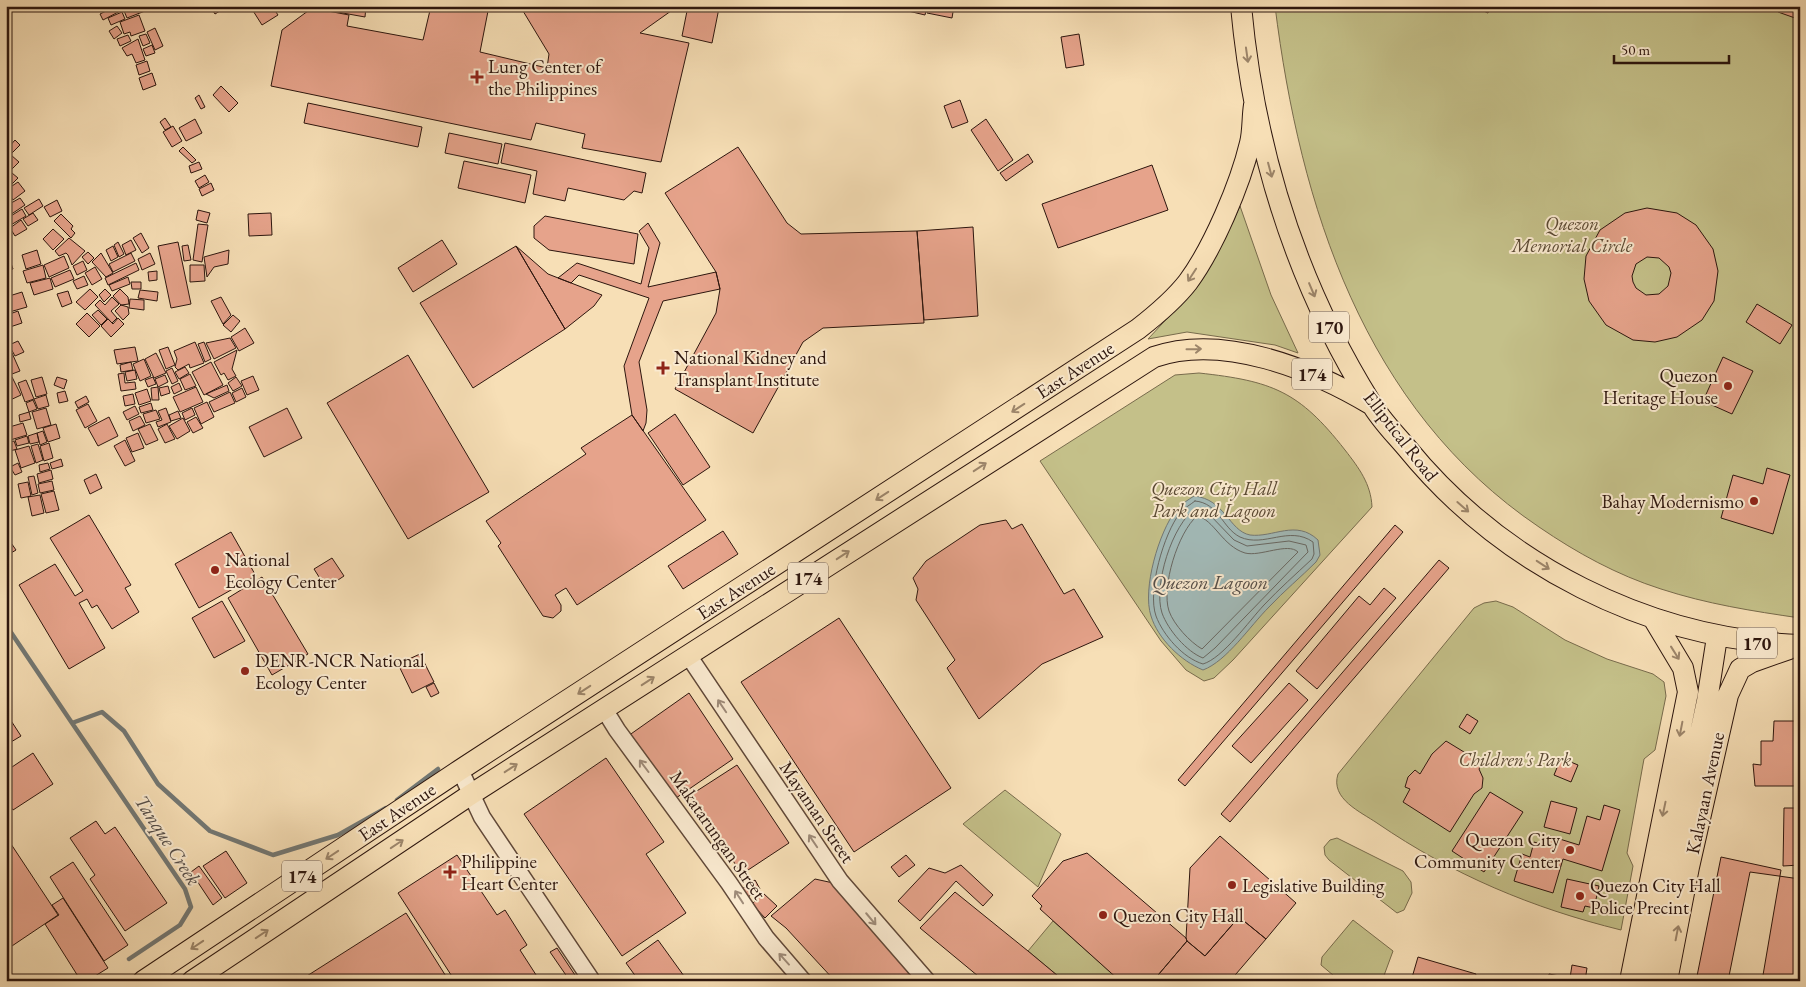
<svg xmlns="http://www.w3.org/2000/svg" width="1806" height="987" font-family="'EB Garamond',serif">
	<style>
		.green { fill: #c4c089; stroke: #786b4c }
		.water { fill: #a2bab8; stroke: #737874 }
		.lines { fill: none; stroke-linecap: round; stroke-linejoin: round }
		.shore { stroke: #686863; stroke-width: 1 }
		.stream { stroke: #737874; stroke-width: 4.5 }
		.building { fill: #e6a38b; stroke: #2d160e; fill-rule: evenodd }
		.minor-casing { stroke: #604838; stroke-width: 19 }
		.major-casing { stroke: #2d160e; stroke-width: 22 }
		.minor { stroke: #faead0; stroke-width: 16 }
		.major { stroke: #f7dfb6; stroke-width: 20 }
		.oneway { stroke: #9c856a }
		.oneway2 { stroke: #9e8b79 }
		.poi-dot { fill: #8f2418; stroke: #faead0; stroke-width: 2 }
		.labels { text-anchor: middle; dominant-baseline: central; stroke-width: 4; stroke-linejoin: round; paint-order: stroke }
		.shield { fill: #faead0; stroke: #6a5648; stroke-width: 1 }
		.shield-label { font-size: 18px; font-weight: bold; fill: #2d160e }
		.poi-label { font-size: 19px; fill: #2d160e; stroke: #faead0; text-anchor: start }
		.park-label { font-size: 19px; font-style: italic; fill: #5a4933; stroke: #faead0 }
		.street-label { font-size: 19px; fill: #2d160e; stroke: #faead0 }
		.water-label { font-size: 20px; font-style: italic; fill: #564f4a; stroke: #faead0 }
	</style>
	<rect width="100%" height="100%" fill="#f7dfb6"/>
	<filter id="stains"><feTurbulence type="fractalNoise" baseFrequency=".004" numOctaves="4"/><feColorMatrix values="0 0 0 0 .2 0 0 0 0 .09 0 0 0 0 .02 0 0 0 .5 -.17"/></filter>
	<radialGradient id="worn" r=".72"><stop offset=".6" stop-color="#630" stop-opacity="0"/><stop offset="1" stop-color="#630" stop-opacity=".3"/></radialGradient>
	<path class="green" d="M1275,6h525v612c-48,-7 -93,-14 -139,-29 -44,-14 -84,-36 -122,-62 -175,-118 -239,-321 -264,-521z
		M1240,206l31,89 27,58 -23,-8 -88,-13 -39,7 40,-43 38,-60z
		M1199,373c73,8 100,18 146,77 14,18 26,34 27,57l-139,153 -19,18 -10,3 -18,-11 -25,-29 -121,-180 135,-86z
		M1496,601l17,6 52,33 42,19 46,15 11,8 2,14 -11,54 -11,9 -17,94 6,13 -12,64c-89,-22 -168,-55 -244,-107 -16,-11 -47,-24 -39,-49l136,-166 10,-5z
		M1005,790l56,44 -23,53 -75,-63z
		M1337,838l66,33 8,11 1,11 -8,17 -7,3 -68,-53 -4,-5 -1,-8 6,-7z
		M1353,920l40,31 -11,30h-42l-19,-16 1,-8z
		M1053,921l67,60h-56l-36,-30z"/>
	<path class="water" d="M1194,496c31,3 35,35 56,39 23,3 46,-16 68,5l2,15 -4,7c-15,15 -32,29 -47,45 -19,19 -42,54 -66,63 -22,-9 -45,-31 -52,-54 -9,-27 8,-84 25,-106 5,-6 12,-10 18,-14z"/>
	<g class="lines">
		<path class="shore" d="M1195,501c24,2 27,27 45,36 24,11 49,-12 73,5l1,12 -2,5c-16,15 -33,30 -48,46 -15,16 -41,53 -61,59 -20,-6 -40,-29 -47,-48 -9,-25 8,-83 24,-103 4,-5 10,-8 15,-12z
			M1196,508l11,4 27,28 13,6 42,-5 17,4 2,7 -93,96 -12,10c-16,-6 -35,-28 -41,-45 -9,-27 10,-89 34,-105z
			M1197,516c17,3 25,30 48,37 15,4 43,-11 53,-1l-96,97c-12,-7 -28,-24 -33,-38 -8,-24 9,-79 28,-95z"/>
		<path class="stream" d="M6,625l66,98
			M397,800l41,-31
			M129,959l51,-34 11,-18 -6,-18 -113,-166 30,-11 22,19 34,53 52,47 63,24 65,-20 48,-27"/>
	</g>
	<path class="building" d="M116,6h4l2,4 -19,10 -3,-6z
		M122,6h21l2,5 -18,7z
		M210,6h18l-13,8z
		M250,6h22l6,9 -16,10z
		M304,6h62l-1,11z
		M431,6h58l-9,46 67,16 2,-14 -29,-48h158l-38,27 49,10 -28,119 -79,-14 3,-14 -49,-11 -5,17 -260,-54 11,-56 30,-22 37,7 -2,11 76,14z
		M688,6l31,2 -7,35 -30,-7z
		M887,6h40l-2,9z
		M929,6h25l-2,12 -25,-5z
		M1473,6h18l-3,7z
		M1780,6h19l-4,12 -17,-6z
		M122,12l3,7 -14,6 -3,-7z
		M139,15l6,16 -14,5 -1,-4 -6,2 -4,-12z
		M117,26l5,7 -8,6 -5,-8z
		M155,28l8,18 -8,4 -8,-18z
		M146,34l4,9 -7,3 -4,-10z
		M1079,34l5,31 -18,3 -5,-31z
		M128,35l3,6 -11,5 -3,-7z
		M138,39l7,21 -9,3 -4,-9 -5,2 -5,-8z
		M152,45l3,8 -9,3 -3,-7z
		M147,61l3,10 -11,4 -3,-10z
		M152,73l4,12 -13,5 -4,-12z
		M221,86l17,17 -9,9 -16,-17z
		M199,95l6,12 -4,2 -6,-11z
		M960,100l8,22 -16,6 -8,-22z
		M308,103l114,24 -4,20 -114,-24z
		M165,118l6,9 -6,3 -5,-8z
		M195,119l7,14 -16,8 -7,-13z
		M986,119l27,41 -15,11 -27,-41z
		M173,126l9,15 -10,6 -9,-15z
		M449,133l53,11 -4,20 -53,-11z
		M15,140l5,5 -8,8 -4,-5z
		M505,143l141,30 -4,20 -8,-2 -10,9 -56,-12 -3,13 -32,-7 4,-23 -36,-8z
		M183,147l13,13 -4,3 -13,-12z
		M738,147l49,76 14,11 116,-3 7,92 -101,5 -20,14 -50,91 -78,-44 41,-76 4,-24 -4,-17 -51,-79z
		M1028,154l5,8 -27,19 -6,-8z
		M11,155l8,7 -10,10 -3,-2v-10z
		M464,161l67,14 -6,28 -67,-15z
		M199,162l3,7 -11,4 -2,-7z
		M1152,165l16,45 -110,38 -16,-44z
		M12,173l6,5 -12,12v-12z
		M205,175l4,7 -10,6 -4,-7z
		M18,182l7,9 -12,9 -7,-10z
		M211,183l3,7 -12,6 -3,-7z
		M20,198l5,7 -15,10 -4,-9z
		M39,199l4,7 -14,9 -5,-7z
		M57,200l5,11 -12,6 -6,-10z
		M1647,208l30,5 19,12 17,24 5,22 -4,30 -12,19 -25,17 -22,5 -22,-2 -27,-15 -17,-24 -5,-22 2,-23 14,-26 25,-17zM1647,257l12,1 10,9 2,6 -3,13 -9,8 -13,1 -10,-7 -3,-6 -1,-6 4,-12z
		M22,209l4,7 -17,10 -3,-7z
		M198,210l12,3 -3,10 -11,-3z
		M33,213l5,7 -10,6 -5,-7z
		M271,213l1,22 -23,1 -1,-22z
		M61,214l12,12 -2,3 4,4 -4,5 -17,-17z
		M545,216l93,18 -4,30 -85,-14 -15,-12v-12z
		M21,220l6,9 -12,7 -5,-8z
		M648,223l12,20 -12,44 68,-15 4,17 -57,12 -24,61 8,48 -1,13 -3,8 -11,-16 -8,-49 25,-68 -70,-23 -8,8 -13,-5 19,-15 64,21 8,-36 -10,-17z
		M198,224l10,1 -6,37 -9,-2z
		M973,227l5,89 -54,4 -7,-89z
		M53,229l11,10 -11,11 -10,-11z
		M141,233l8,15 -7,5 -9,-15z
		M69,238l16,13 -13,14 -4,-10 -2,-2 -7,3 -4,-5z
		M131,240l5,10 -10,5 -4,-10z
		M442,240l15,24 -44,28 -15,-24z
		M118,242l6,12 -5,3 -5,-12z
		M178,242l13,62 -20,4 -13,-62z
		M188,245l3,15 -7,1 -2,-15z
		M113,246l5,11 -7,4 -5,-11z
		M516,246l49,83 -92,59 -53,-85z
		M516,246l32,28 54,21 -8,11 -29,23z
		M37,250l4,14 -15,5 -4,-14z
		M229,250l-1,14 -14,3 -7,10 -3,-20z
		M88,252l6,6 -6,6 -6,-7z
		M101,253l12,20 -7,4 -14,-15z
		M131,253l4,8 -22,11 -4,-8z
		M150,253l5,11 -13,6 -4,-11z
		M6,254h2l5,15 -7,2z
		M64,256l5,12 -20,9 -5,-12z
		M83,261l4,9 -10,5 -4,-9z
		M136,263l3,7 -31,15 -3,-7z
		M43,265l3,13 -19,5 -4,-12z
		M190,265h14l1,16 -15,1z
		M95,267l7,12 -10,6 -7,-12z
		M70,270l4,9 -19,8 -4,-9z
		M157,271v9l-8,1 -1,-9z
		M84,276l4,9 -11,4 -4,-8z
		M128,277l2,7 -18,7 -3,-6z
		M50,278l3,11 -19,6 -4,-12z
		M131,282h10v7h-9z
		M90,289l8,8 -13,13 -9,-8z
		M105,289l6,6 -7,7 -5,-7z
		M120,289l8,8 1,7 -8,1 -8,-9z
		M140,290l18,2 -1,9 -19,-3z
		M68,291l4,12 -10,4 -5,-13z
		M22,292l5,15 -21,6v-16z
		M112,297l7,7 -8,7 6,7 -5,5 -17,-18 5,-5 5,5z
		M221,297l10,18 -8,9 -12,-23z
		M130,299l14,1v10l-15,-2z
		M1757,304l35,21 -12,19 -34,-22z
		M121,305l7,2 1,7 -6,6 -8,-9z
		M98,310l9,9 -6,6 -9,-10z
		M18,311l4,12 -12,4 -3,-12z
		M87,313l13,13 -11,11 -13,-13z
		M233,315l7,6 -9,11 -8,-7z
		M118,318l6,6 -13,13 -10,-11 7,-7 5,5z
		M245,328l9,15 -15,8 -8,-14z
		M230,338l6,10 -22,11 -8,-16z
		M18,341l6,11 -9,4 -6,-11z
		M195,342l9,21 -14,5 -1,-4 -11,6 -3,-3 2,-8 -3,-8z
		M204,342l7,17 -6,3 -7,-18z
		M135,347l3,14 -21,3 -3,-14z
		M168,347l7,18 -9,4 -7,-19z
		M237,350l-5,19 4,7 -8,4 -4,-7 -3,2 -7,-13z
		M12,353l8,18 -8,3 -6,-11v-8z
		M156,353l10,20 -12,5 -9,-19z
		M408,355l81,137 -81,47 -81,-136z
		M1723,357l30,14 -21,43 -29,-13z
		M144,359l7,17 -11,5 -7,-17z
		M131,362l2,8 -12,2 -1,-7z
		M211,362l12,23 -19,10 -12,-23z
		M185,367l4,6 -10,6 -4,-7z
		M172,368l6,13 -6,3 -6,-13z
		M135,370l2,9 -10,2 -2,-9z
		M124,373l1,10 10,-1 1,7 -15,2 -3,-17z
		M190,374l6,12 -11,4 -5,-11z
		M165,375l3,7 -10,5 -3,-8z
		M253,376l6,14 -12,5 -6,-14z
		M12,377l9,18 -15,7v-22z
		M42,377l5,17 -11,3 -5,-17z
		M57,377l10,3 -3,9 -10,-4z
		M153,377l3,7 -8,3 -3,-7z
		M236,377l6,9 -9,5 -5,-8z
		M26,380l8,19 -9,3 -7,-19z
		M179,383l3,7 -8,4 -3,-7z
		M227,385l2,6 -15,7 -8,-4z
		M168,386l2,7 -9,3 -2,-8z
		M158,387l1,13h-7l-1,-12z
		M196,387l7,15 -23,10 -7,-15z
		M242,388l4,9 -10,5 -4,-9z
		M147,389l4,12 -12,4 -4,-12z
		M65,391l3,10 -9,2 -2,-10z
		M230,392l5,11 -21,9 -5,-10z
		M133,394l2,10 -10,2 -2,-10z
		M46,395l3,11 -11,3 -4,-10z
		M86,396l3,6 -11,6 -3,-6z
		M33,400l4,9 -8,3 -3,-9z
		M207,402l7,15 -13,7 -7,-16z
		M151,403l2,7 -12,3 -2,-6z
		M88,404l9,17 -12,7 -9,-18z
		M135,406l4,8 -12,6 -4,-8z
		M46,408l5,17 -14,4 -5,-17z
		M166,408l5,14 -13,5 -2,-5 6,-2 -4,-9z
		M192,408l3,7 -10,5 -3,-7z
		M287,408l15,30 -38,19 -15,-30z
		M156,410l4,9 -14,4 -3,-9z
		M178,411l3,7 -10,3 -2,-6z
		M29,412l2,7 -11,3 -1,-7z
		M675,414l35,53 -27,18 -35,-52z
		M632,415l74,105 -129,85 -11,-17 -5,3 -6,4 6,10v6l-8,7 -10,-2 -45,-70 3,-3 -15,-22 100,-67 -5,-6z
		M140,416l5,9 -12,6 -4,-10z
		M109,417l9,19 -20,10 -10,-18z
		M196,417l7,11 -10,5 -6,-11z
		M183,418l7,13 -13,8 -8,-13z
		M23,423l4,12 -20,6 -1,-13z
		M56,424l4,14 -12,4 -5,-14z
		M150,424l8,16 -12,5 -8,-16z
		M167,424l8,15 -10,4 -7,-14z
		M43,431l4,11 -7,3 -3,-12z
		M37,433l2,9 -9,2 -2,-8z
		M138,433l6,15 -12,4 -6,-14z
		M27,436l2,7 -12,3 -2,-6z
		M125,440l10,21 -10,5 -11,-20z
		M14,441l3,8 -7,2 -3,-8z
		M49,443l4,15 -9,3 -4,-15z
		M38,444l5,16 -7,3 -5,-17z
		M29,446l6,17 -14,5 -6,-18z
		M61,459l2,7 -11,3 -2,-6z
		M18,463l4,9 -7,3 -5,-8z
		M48,463l2,6 -10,3 -1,-7z
		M1767,468l23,7 -17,59 -52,-16 12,-43 30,9z
		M51,470l2,9 -14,4 -2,-9z
		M96,474l6,14 -12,6 -6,-14z
		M34,476l4,17 -6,2 -4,-18z
		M52,481l2,9 -14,3 -2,-9z
		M28,482l3,14 -10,2 -3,-14z
		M54,491l5,19 -13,3 -5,-19z
		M40,495l4,18 -12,3 -4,-19z
		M89,515l42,70 -6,3 14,24 -27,17 -15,-24 -5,3 -5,-9 -8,4 26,45 -36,21 -50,-84 36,-21 20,32 8,-5 -33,-53z
		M1006,520l6,9 10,-5 42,70 10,-5 29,48 -61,27 -63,55 -32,-51 8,-8 -39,-60 2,-11 -5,-11 13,-17 54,-36z
		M1395,525l8,7 -218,254 -7,-6z
		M723,531l15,23 -55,35 -15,-23z
		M231,532l25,44 -57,32 -24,-44z
		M7,537l9,13 -10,6v-18z
		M332,558l12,18 -18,12 -12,-19z
		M1439,560l10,8 -219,254 -9,-8z
		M262,577l46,77 -36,21 -44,-77z
		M1384,588l12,10 -79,91 -21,-18 63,-75 11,9z
		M222,601l23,40 -31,17 -22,-40z
		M839,618l112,170 -97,64 -113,-170z
		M420,654l14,28 -22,11 -14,-29z
		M434,683l5,10 -8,4 -5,-10z
		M1289,683l19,17 -57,63 -19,-17z
		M689,693l44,66 -57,39 -48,-62z
		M6,713l15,23 -15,9z
		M1467,714l11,7 -8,13 -11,-7z
		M1774,721h26v65h-45l-2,-22 8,1v-24h12z
		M1446,741l36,22 -3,6 4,9 -1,10 -8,6 -24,38 -47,-30 7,-13 -5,-2 3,-10 7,-7 5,4 12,-20z
		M33,753l20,31 -40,26 -7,-10v-29z
		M606,758l58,84 -18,12 40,59 -64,43 -98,-142z
		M1561,758l17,7 -7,17 -17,-7z
		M737,765l52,78 -47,31 -53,-78z
		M1490,792l33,20 -39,60 -32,-21z
		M1551,801l26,7 -7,26 -26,-7z
		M1604,805l16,5 -18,61 -39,-12 -10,34 -39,-12 8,-27 8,3 4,-15 13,4 3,-10 29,9 8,-29 13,4z
		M1784,808h16v57l-17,1z
		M96,821l9,13 10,-7 52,76 -42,28 -35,-52 5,-4 -25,-37z
		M1220,836l76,67 -30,36 -27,-22 -34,39 -18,-15 -1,-3 4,-70z
		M9,841l49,74 -52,35v-107z
		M226,851l21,32 -22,15 -22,-32z
		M1087,853l99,85 1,3 -34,40h-33l-80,-72 2,-3 -10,-10 31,-35z
		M457,855l40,60 8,-5 22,35 -7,5 20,31h-85l-57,-88z
		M906,855l9,10 -16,12 -8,-10z
		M1721,857l60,13 -19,111h-66z
		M73,862l55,83 -24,16 -54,-84z
		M961,865l32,30 -10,11 -27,-25 -36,40 -22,-20 31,-33 16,5z
		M199,866l23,32 -9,7 -22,-33z
		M1750,872l50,7v102h-72z
		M815,879l23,5 77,97h-80l-49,-53 -15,-12z
		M1567,879l32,7 -5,22 -9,-2 -2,6 -22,-5z
		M755,880l5,9 -12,8 -6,-8z
		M955,892l73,59 36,30h-80l-64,-53z
		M763,893l14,13 -12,12 -13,-14z
		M63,898l45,70 -21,13h-6l-36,-57 14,-9 -7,-10z
		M406,913l43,68h-150z
		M1239,917l27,22 -36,42h-77l34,-40 18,15z
		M658,940l26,36 -7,5h-38l-13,-18z
		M557,948l22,33h-9l-20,-29z
		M1418,957l58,17 -2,7h-63z
		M1572,965l15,3 -2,13h-37l1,-7 21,4z"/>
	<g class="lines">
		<defs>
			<path id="minor" d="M688,655l152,226 87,100
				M604,709l13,21 112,153 37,55 37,43
				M460,770l22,47 110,164"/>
			<path id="major" d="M1241,6c13,141 55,277 130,397 9,16 23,30 35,44 96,118 242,192 394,198
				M143,981l317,-211 678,-441c18,-14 36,-29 50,-47 25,-34 52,-97 62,-139 3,-12 2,-25 4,-38
				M192,981l278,-186 684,-438c69,-24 158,12 218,48
				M1630,981l58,-289 -5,-24 -30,-50
				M1647,981l60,-280 10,-64
				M1667,981l22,-114 39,-172 12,-26 12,-7 37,-13"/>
		</defs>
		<use href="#minor" class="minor-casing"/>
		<use href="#major" class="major-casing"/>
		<use href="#minor" class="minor"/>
		<use href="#major" class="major"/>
	</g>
	<defs><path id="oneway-shaft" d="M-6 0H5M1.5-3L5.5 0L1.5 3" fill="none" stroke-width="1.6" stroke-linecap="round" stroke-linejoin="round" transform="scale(1.25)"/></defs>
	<g class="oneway">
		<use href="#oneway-shaft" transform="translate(1247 55) rotate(82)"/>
		<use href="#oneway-shaft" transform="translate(1270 170) rotate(75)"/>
		<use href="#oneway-shaft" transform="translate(1192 275) rotate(123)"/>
		<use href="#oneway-shaft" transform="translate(1312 290) rotate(67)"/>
		<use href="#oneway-shaft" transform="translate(1194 349) rotate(-1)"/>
		<use href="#oneway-shaft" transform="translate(1018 408) rotate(147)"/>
		<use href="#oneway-shaft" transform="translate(980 467) rotate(-33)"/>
		<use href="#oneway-shaft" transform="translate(882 496) rotate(147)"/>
		<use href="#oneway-shaft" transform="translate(1463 507) rotate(41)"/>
		<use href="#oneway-shaft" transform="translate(843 555) rotate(-33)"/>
		<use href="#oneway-shaft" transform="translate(1543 565) rotate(33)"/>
		<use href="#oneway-shaft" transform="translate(1675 653) rotate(58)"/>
		<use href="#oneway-shaft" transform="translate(648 681) rotate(-33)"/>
		<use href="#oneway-shaft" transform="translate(584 690) rotate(147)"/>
		<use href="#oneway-shaft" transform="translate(1681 729) rotate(101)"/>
		<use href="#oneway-shaft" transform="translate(511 768) rotate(-33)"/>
		<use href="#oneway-shaft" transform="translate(1664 809) rotate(102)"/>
		<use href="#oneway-shaft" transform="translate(397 844) rotate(-34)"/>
		<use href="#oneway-shaft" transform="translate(332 855) rotate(146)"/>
		<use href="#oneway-shaft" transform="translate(1677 933) rotate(-79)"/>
		<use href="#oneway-shaft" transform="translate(262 934) rotate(-34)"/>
		<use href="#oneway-shaft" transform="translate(197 945) rotate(146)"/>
	</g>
	<g class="oneway2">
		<use href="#oneway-shaft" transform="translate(722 706) rotate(-124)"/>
		<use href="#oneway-shaft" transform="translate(644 766) rotate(-127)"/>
		<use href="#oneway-shaft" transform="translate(813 841) rotate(-124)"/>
		<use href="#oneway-shaft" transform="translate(739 897) rotate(-123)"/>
		<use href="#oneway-shaft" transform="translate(871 919) rotate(50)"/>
		<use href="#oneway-shaft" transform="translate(784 959) rotate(-132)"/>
	</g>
	<g class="poi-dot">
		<path d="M474.5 69.5h5v5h5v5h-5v5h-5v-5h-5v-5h5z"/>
		<path d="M660.5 360.5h5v5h5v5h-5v5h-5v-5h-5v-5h5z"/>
		<circle cx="1728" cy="386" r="5"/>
		<circle cx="1754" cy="501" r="5"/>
		<circle cx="215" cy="570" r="5"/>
		<circle cx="245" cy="671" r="5"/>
		<circle cx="1570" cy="850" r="5"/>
		<path d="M447.5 864.5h5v5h5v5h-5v5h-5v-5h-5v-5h5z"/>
		<circle cx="1232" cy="885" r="5"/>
		<circle cx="1580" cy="896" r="5"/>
		<circle cx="1103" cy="915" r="5"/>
	</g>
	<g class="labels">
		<g class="shield">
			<rect x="1309" y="311.5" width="40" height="31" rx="4"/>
			<rect x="1292" y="358.5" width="40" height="31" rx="4"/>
			<rect x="788" y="562.5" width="40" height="31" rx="4"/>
			<rect x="1737" y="627.5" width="40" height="31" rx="4"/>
			<rect x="282" y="860.5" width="40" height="31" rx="4"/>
		</g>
		<g class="shield-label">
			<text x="1329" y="327">170</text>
			<text x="1312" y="374">174</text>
			<text x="808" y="578">174</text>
			<text x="1757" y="643">170</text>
			<text x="302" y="876">174</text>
		</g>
		<g class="poi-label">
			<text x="488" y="66">Lung Center of<tspan x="488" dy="22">the Philippines</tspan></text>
			<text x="674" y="357">National Kidney and<tspan x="674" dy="22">Transplant Institute</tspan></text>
			<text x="1718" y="375" text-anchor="end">Quezon<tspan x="1718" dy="22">Heritage House</tspan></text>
			<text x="1744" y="501" text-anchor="end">Bahay Modernismo</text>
			<text x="225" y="559">National<tspan x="225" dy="22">Ecology Center</tspan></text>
			<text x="255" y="660">DENR-NCR National<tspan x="255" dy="22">Ecology Center</tspan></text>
			<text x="1560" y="839" text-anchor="end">Quezon City<tspan x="1560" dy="22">Community Center</tspan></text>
			<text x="461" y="861">Philippine<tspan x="461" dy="22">Heart Center</tspan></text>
			<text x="1242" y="885">Legislative Building</text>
			<text x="1590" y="885">Quezon City Hall<tspan x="1590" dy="22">Police Precint</tspan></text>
			<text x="1113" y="915">Quezon City Hall</text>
		</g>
		<g class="park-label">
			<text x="1572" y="223">Quezon<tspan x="1572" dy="22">Memorial Circle</tspan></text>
			<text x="1214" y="488">Quezon City Hall<tspan x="1214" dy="22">Park and Lagoon</tspan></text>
			<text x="1515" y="759">Children's Park</text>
		</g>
		<g class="street-label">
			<text transform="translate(1075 370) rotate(-33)">East Avenue</text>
			<text transform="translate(1401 436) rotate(52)">Elliptical Road</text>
			<text transform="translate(736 591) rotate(-33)">East Avenue</text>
			<text transform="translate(1705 793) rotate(-78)">Kalayaan Avenue</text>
			<text transform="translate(397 812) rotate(-34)">East Avenue</text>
			<text transform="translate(817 812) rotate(56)">Mayaman Street</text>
			<text transform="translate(718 835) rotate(55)">Makatarungan Street</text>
		</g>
		<g class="water-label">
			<text x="1210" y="582">Quezon Lagoon</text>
			<text transform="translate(168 840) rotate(57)">Tanque Creek</text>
		</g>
	</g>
	<rect width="1806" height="987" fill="none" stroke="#f7dfb6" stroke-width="25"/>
	<rect x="8" y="8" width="1791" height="972" fill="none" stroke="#2d160e" stroke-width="2.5"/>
	<rect x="12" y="12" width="1781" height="962" fill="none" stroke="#2d160e"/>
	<path d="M1614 55v8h115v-8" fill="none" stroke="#2d160e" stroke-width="2.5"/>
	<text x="1621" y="55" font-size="15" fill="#2d160e" stroke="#faead0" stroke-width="4" paint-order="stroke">50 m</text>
	<rect width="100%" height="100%" filter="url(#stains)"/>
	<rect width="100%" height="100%" fill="url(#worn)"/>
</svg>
